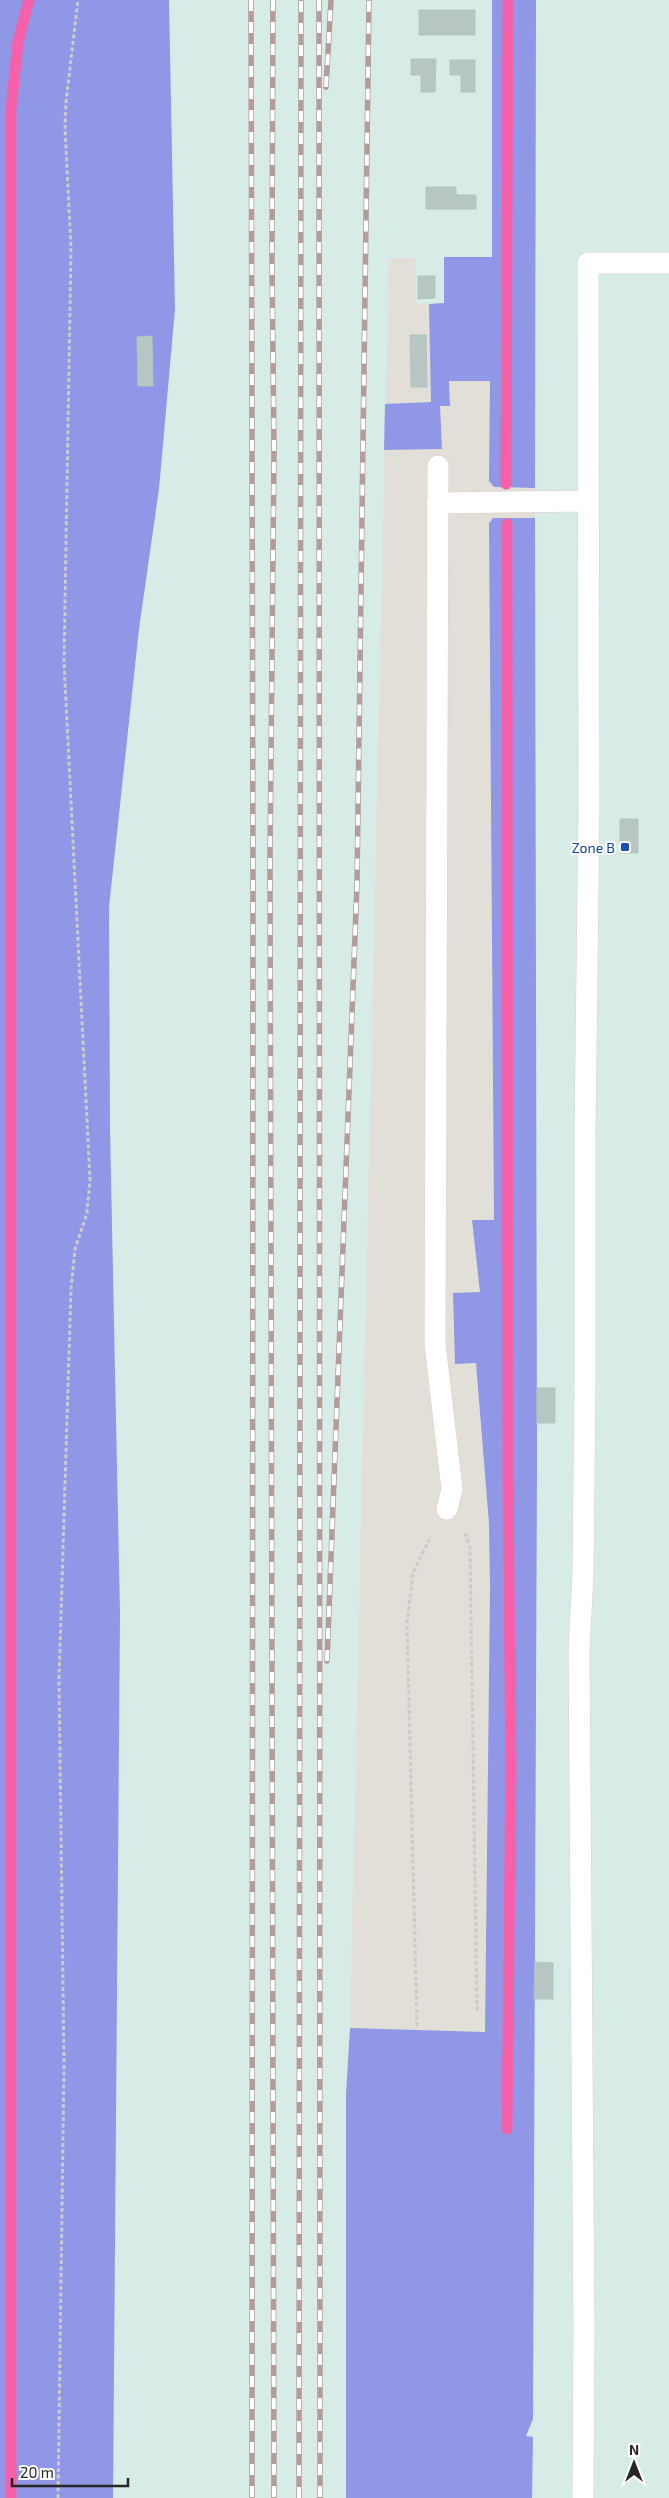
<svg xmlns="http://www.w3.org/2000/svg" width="669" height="2498" font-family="'Exo 2',sans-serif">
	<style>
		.industrial { fill: #e2ded8 }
		.green { fill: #8f97e6 }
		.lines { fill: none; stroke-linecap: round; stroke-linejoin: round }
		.stream { stroke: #f661aa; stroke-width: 11 }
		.building { fill: #b7c6c3; stroke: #b1c6c3 }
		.service-casing { stroke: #e2cdcc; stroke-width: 22 }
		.path { stroke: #cbcbcb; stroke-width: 3; stroke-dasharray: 4 2.5; stroke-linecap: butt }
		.service { stroke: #fff; stroke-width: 21 }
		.rail-casing { stroke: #b39c9a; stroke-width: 5.5 }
		.rail { stroke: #fff; stroke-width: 4; stroke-dasharray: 11; stroke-linecap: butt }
		.transit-dot { fill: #1a4fb4; stroke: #fff; stroke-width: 2 }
		.labels { text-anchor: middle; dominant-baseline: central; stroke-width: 4; stroke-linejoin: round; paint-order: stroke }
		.transit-label { font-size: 14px; fill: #164399; stroke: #fff; text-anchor: end }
	</style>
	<rect width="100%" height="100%" fill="#d7ebe7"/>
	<path class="industrial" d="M444,257h48l3,230 40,1v30h-42l-4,5 5,697h-22l8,73h-26l1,70h21l13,161 1,94 -5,414 -135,-4 39,-1770h26l1,46 28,-1z"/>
	<path class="green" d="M0,0h169l6,309 -16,180 -20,140 -30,278 1,221 10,485 -7,885h-113z
		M492,0h44l-1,488 -41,-1 -5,-6 1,-100h-41l1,25h-10l2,43 -58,1 1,-46 46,-2 -2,-98 15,-1v-46h48z
		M493,518h42l2,942 -4,959 -7,17 7,1 -1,61h-186v-403l4,-67 135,4 5,-442 -1,-66 -13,-161 -21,1 -2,-71 27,-1 -8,-72h22l-5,-697z"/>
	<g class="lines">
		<path class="stream" d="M506,484l2,-484
			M507,524l1,957 3,287 -4,361
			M11,2498v-2389l7,-67 11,-42"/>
	</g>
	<path class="building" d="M419,10h56v25h-56z
		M411,59h25l-1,33h-14v-17h-10z
		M450,60h25v32h-14v-17h-11z
		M426,187h30v8h20v14h-50z
		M418,276h17v22l-17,1z
		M410,335h16l1,52h-16z
		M152,336l1,50h-15l-1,-49z
		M620,819h18v34h-18z
		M537,1388h18v35h-18z
		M535,1962l18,1v36h-19z"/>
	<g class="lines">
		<defs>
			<path id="service" d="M438,466l-3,878 17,145 -5,20
				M437,503l150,-2
				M583,2498l1,-171 -5,-678 4,-74 2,-195v-245l4,-330 -1,-542h81"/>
		</defs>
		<use href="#service" class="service-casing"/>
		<path class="path" d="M465,1533l5,15 7,464
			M417,2026l-10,-402 6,-51 18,-37
			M58,2498l6,-434 -5,-384 12,-391 4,-40 12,-36 3,-33 -26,-518 7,-414 -6,-120 1,-26 12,-102"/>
		<use href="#service" class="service"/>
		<defs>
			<path id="rail" d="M251,0l2,872 -1,1626
				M273,0l-1,262 2,189 -4,408 4,1639
				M319,0l1,2498
				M326,87l5,-87
				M327,1661l30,-777 12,-884
				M299,2498l2,-2498"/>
		</defs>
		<use href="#rail" class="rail-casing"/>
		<use href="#rail" class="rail"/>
	</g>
	<rect class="transit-dot" x="620" y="842" width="10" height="10" rx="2.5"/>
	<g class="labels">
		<g class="transit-label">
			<text x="615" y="847">Zone B</text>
		</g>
	</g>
	<g transform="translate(634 2463)" stroke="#ffffff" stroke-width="4" paint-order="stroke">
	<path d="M0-4L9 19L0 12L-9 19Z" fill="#272727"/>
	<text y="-8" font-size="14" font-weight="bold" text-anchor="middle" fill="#272727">N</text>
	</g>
	<path d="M12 2478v8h116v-8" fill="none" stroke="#272727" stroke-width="2.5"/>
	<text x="20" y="2478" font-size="15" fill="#272727" stroke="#ffffff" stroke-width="4" paint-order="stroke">20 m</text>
</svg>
